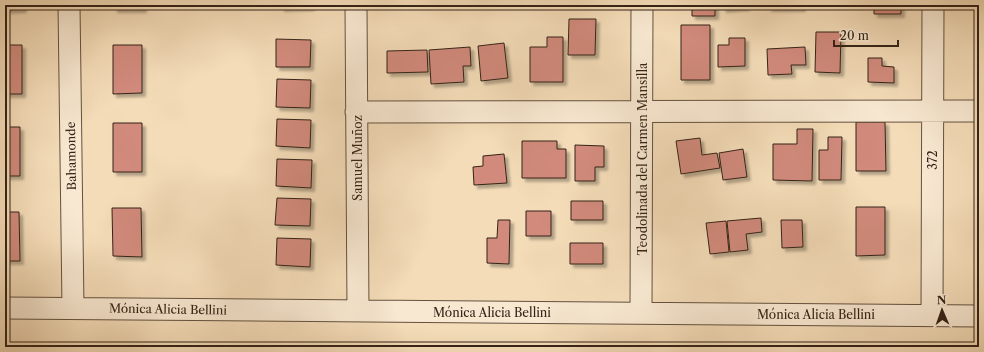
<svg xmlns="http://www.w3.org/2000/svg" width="984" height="352" font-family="'Libre Caslon Text',serif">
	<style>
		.building { fill: #d18a7b; stroke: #342317; filter: url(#shadow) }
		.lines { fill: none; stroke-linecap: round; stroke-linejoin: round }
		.minor-casing { stroke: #64513f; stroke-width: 23 }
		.minor { stroke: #f8e8d1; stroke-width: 21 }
		.labels { text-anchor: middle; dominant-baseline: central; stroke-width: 3.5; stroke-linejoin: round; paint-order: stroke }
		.street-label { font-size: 12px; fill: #342317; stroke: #f8e8d1 }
	</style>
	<defs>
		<filter id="shadow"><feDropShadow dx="3.5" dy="3.5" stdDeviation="1" flood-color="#0004"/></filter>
	</defs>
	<rect width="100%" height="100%" fill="#f4dcb8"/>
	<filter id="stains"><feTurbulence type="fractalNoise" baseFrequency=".005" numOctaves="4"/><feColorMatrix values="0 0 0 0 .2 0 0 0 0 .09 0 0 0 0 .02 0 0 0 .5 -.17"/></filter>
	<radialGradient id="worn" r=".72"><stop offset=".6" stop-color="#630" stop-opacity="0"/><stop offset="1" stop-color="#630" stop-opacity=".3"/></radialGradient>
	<path class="building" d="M5,5h18v4l-18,1z
		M114,5h29v4h-29z
		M281,5h30v2l-30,1z
		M692,5h23v11h-23z
		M722,5h24v2l-23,2z
		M768,5h34v3h-34z
		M874,5h27v9h-27z
		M569,19h27l-1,36h-27z
		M681,25h29v55h-29z
		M816,32h25l-1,41 -25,-1z
		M547,37h16v45h-33v-35h17z
		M729,38h16v28l-27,1v-22h11z
		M276,39l35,1 -1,27h-34z
		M504,43l4,35 -27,3 -3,-35z
		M5,45h17v49h-17z
		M113,45h29v48l-29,1z
		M470,47l1,19h-8l1,16 -33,2 -2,-34z
		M805,47l1,18h-15l1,9 -24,1 -1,-26z
		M427,50l1,22 -41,1v-22z
		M868,58h14v8l12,1v16l-26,-1z
		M277,79l34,1 -1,28 -34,-1z
		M277,119l34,1 -1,28 -34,-2z
		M856,122h29l1,49h-30z
		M113,123h29v49h-29z
		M5,127h15v49h-15z
		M797,129h16l-1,52 -39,-1v-36h24z
		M828,137h14l-1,43h-22v-30h9z
		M700,138l2,17 15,-2 3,15 -39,6 -5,-33z
		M522,141h35v8h9v29h-44z
		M575,145l29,1v21h-9v14h-20z
		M743,149l4,28 -24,3 -4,-27z
		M504,154l3,29 -33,2 -1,-18 10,-1v-10z
		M277,159l35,1 -1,28 -35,-2z
		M277,198l34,1 -1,27 -35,-1z
		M571,201h32v19h-32z
		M856,207h29v48l-29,1z
		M112,208h29l1,49 -29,-1z
		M526,211h25v25h-25z
		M977,211h2v29h-2z
		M5,212h14l1,49h-15z
		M761,218l1,14 -16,2 2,16 -18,2 -3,-31z
		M498,220h12l-1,44 -22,-1v-25h10z
		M781,220h21l1,27 -21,1z
		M726,221l3,31 -19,2 -4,-31z
		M277,238l34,1 -1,28 -34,-2z
		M570,243h33v21h-33z"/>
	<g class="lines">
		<defs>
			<path id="minor" d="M69,5l4,303
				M356,5l2,306
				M356,112l623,-1
				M5,308l974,8
				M641,313l1,-308
				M932,315l1,-310"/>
		</defs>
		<use href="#minor" class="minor-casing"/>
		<use href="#minor" class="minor"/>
	</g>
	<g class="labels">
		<g class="street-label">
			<text transform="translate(71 156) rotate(-91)">Bahamonde</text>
			<text transform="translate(357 158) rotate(-90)">Samuel Muñoz</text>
			<text transform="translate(642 159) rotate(-90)">Teodolinada del Carmen Mansilla</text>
			<text transform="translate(932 160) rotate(-90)">372</text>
			<text transform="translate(168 309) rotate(1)">Mónica Alicia Bellini</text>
			<text x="492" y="312">Mónica Alicia Bellini</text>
			<text x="816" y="314">Mónica Alicia Bellini</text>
		</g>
	</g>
	<rect width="984" height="352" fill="none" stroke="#f4dcb8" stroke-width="20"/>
	<rect x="6" y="6" width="972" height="340" fill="none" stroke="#342317" stroke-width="2"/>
	<rect x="10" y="10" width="964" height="332" fill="none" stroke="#342317"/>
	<g transform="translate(942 310) rotate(358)" stroke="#f8e8d1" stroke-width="3" paint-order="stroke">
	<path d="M0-3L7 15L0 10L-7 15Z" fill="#342317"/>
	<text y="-6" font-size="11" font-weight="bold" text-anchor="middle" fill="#342317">N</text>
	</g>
	<path d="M834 40v6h64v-6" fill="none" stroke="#342317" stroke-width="2"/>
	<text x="840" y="40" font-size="12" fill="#342317" stroke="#f8e8d1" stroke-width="3" paint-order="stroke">20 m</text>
	<rect width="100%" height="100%" filter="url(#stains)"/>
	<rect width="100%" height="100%" fill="url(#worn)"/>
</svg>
